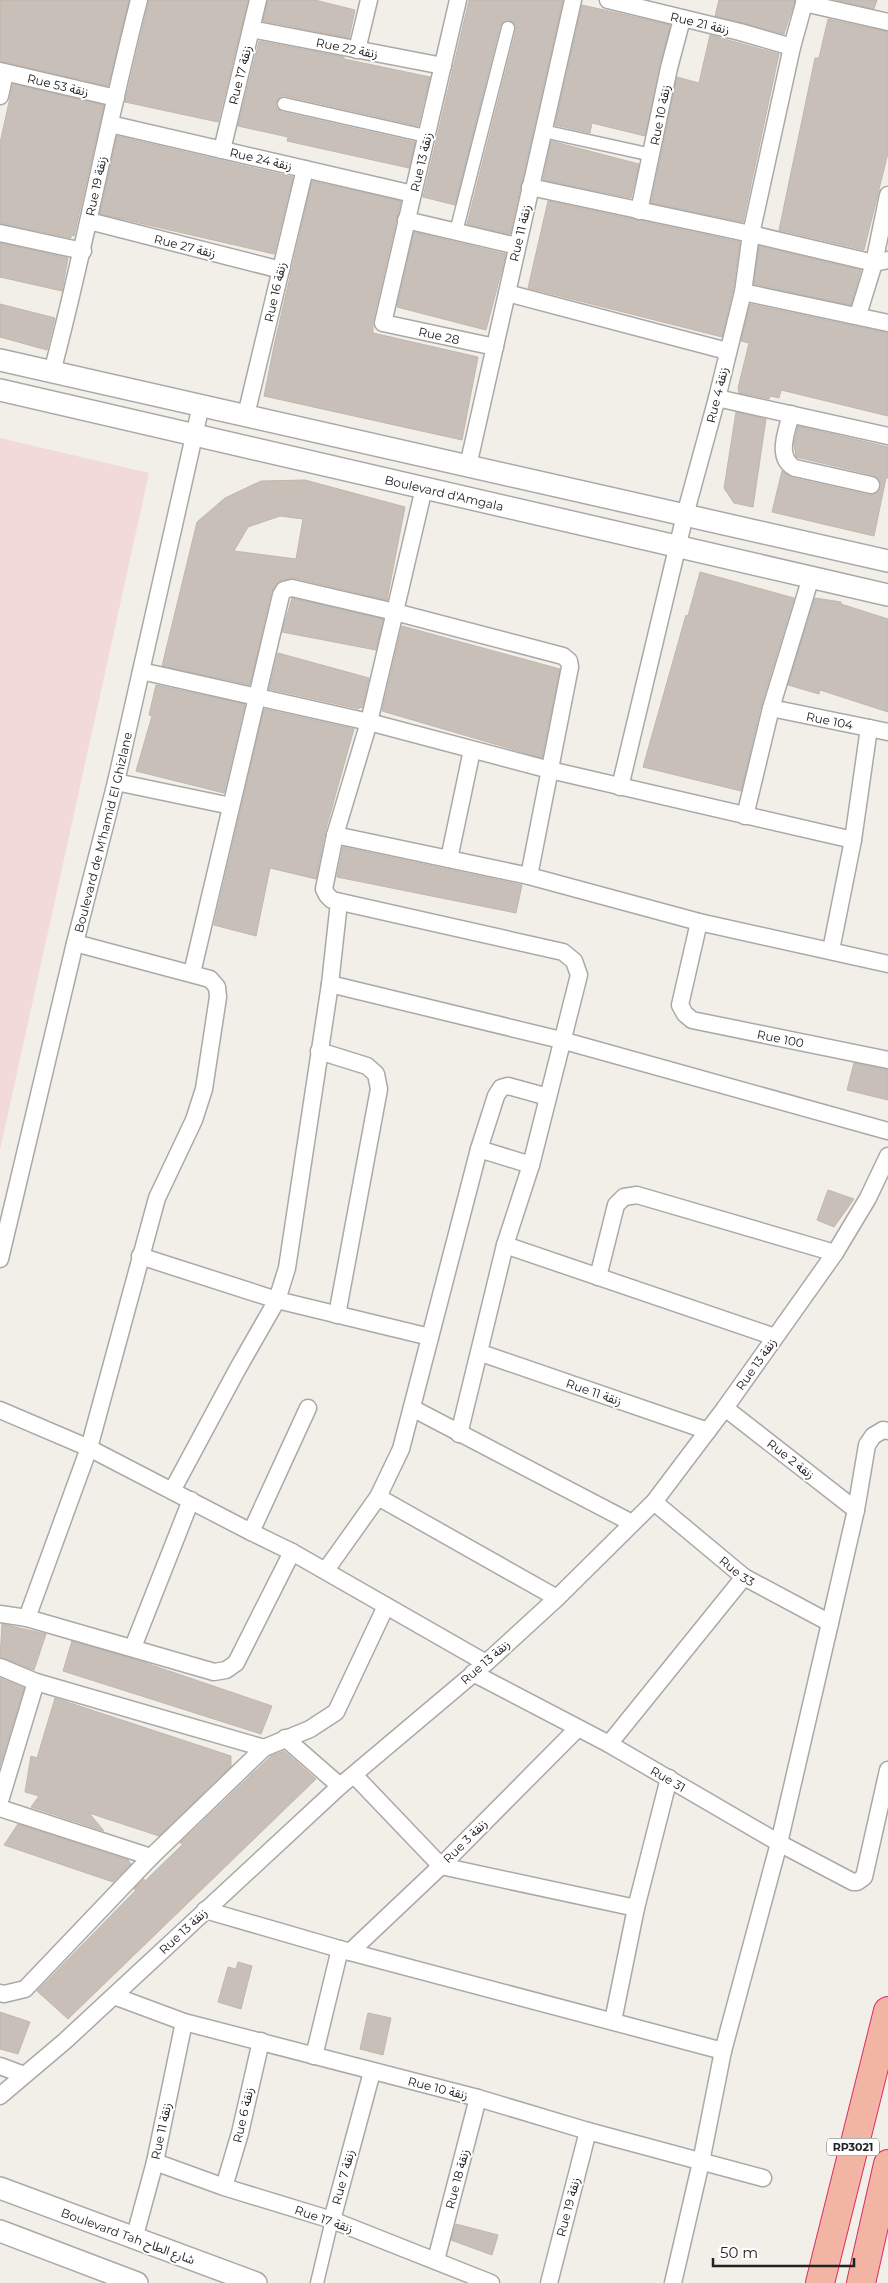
<svg xmlns="http://www.w3.org/2000/svg" width="888" height="2283" font-family="Montserrat,'Noto Sans Arabic',sans-serif">
	<style>
		.commercial { fill: #f2dad9 }
		.building { fill: #c7bfb8; stroke: #c4b6ab; fill-rule: evenodd }
		.lines { fill: none; stroke-linecap: round; stroke-linejoin: round }
		.pedestrian-casing { stroke: #a9a9a9; stroke-width: 15 }
		.minor-casing { stroke: #a9a9a9; stroke-width: 19 }
		.tertiary-casing { stroke: #a9a9a9; stroke-width: 24 }
		.trunk-casing { stroke: #dc2a67; stroke-width: 30 }
		.pedestrian { stroke: #fff; stroke-width: 12 }
		.minor { stroke: #fff; stroke-width: 16 }
		.tertiary { stroke: #fff; stroke-width: 21 }
		.trunk { stroke: #f2b4a3; stroke-width: 28 }
		.labels { text-anchor: middle; dominant-baseline: central; stroke-width: 4; stroke-linejoin: round; paint-order: stroke }
		.shield { fill: #fff; stroke: #646464; stroke-width: 1 }
		.shield-label { font-size: 11px; font-weight: bold; fill: #222 }
		.street-label { font-size: 12px; fill: #222; stroke: #fff }
	</style>
	<rect width="100%" height="100%" fill="#f2efe9"/>
	<path class="commercial" d="M0,438l149,35 -149,677z"/>
	<path class="building" d="M0,0h129l-21,86 -108,-25z
		M149,0h99l-30,122 -93,-20z
		M268,0h47l40,10 -6,28 -86,-17z
		M469,0h94l-53,234 -43,-10 49,-194v-5l-6,-5h-5l-5,6 -45,179 -32,-8z
		M719,0h76l-11,34 -69,-18z
		M836,0h41l-3,9z
		M582,5l88,20 -25,111 -53,-13 -2,10 -35,-8z
		M828,19l60,13v121l-24,97 -85,-20 36,-172h4z
		M710,35l69,19 -36,168 -92,-19 26,-126 22,6z
		M259,41l85,16v2l86,18 -12,49 -132,-30h-5l-5,6v5l6,5 133,30 -6,26 -122,-27 1,-4 -50,-11z
		M13,84l91,21 -24,105 -6,26 -3,-1v3l-71,-15v-80z
		M117,136l176,41 -19,77 -174,-40z
		M551,141l88,23 -8,34 -88,-18z
		M312,181l89,20 -28,120v12l105,24 -16,83 -198,-44 10,-50z
		M548,201l192,41 -7,48 -11,47 -194,-49z
		M414,232l92,22 -20,76 -89,-23z
		M0,243l68,15 -6,33 -62,-14z
		M759,246l102,24 -10,35 -97,-21z
		M0,304l55,14 -8,32 -47,-13z
		M750,304l138,29v83l-107,-26 -2,8 -9,-2 -1,3 -30,-6 -1,-5 11,-45 -8,-2z
		M736,412l30,7 -13,88 -19,-4 -10,-15z
		M798,426l90,21v31h-2l-12,58 -102,-24 10,-41 11,7 76,17 5,-1 7,-6 -1,-6 -7,-7 -77,-18 -2,-13z
		M305,480l100,27 -18,93 -93,-22 -12,2 -7,5 -4,8 -21,92 -88,-19 35,-144 28,-24 36,-17zM280,516l23,3 -7,40 -62,-8 14,-24z
		M700,572l94,26 -33,108 -20,85 -98,-24 43,-152 2,1z
		M292,598l91,21 -7,31 -94,-18z
		M815,598l26,4v2l47,15v93l-68,-22 -1,4 -31,-9z
		M402,626l158,43 -18,89 -160,-47z
		M278,653l91,25 -7,30 -3,-1v2l-90,-20z
		M156,685l89,19 -21,89 -88,-22 16,-55 -3,-1z
		M264,709l90,20 -29,103 -9,47 -46,-11 -14,68 -42,-11z
		M343,847l179,38 -6,28 -179,-36z
		M854,1063l34,7v30l-41,-10z
		M828,1190l26,9 -20,28 -17,-7z
		M2,1624l44,10 -12,36 -34,-13z
		M72,1641l62,18 138,47 -11,28 -198,-63z
		M0,1678l24,10 -24,78z
		M55,1698l176,58v10l-72,70 -70,-23 15,18 -73,-24 8,-11 -14,-4 6,-36 6,2z
		M284,1751l32,28 -248,240 -31,-28 99,-101 -2,-1 10,-10 1,2 38,-37 -3,-1 91,-87z
		M18,1824l110,36 3,4 -18,18 -109,-37z
		M238,1962l14,4 -11,43 -23,-7 10,-35 8,2z
		M0,2012l30,10 -12,32 -18,-5z
		M368,2013l23,5 -8,37 -23,-6z
		M456,2224l42,11 -6,20 -41,-15z"/>
	<g class="lines">
		<defs>
			<path id="pedestrian" d="M284,104l142,32
				M543,131l109,24
				M456,232l52,-204
				M317,2283l15,-63"/>
			<g id="minor">
				<path id="s1" d="M458,0l-75,323 112,24"/>
				<path d="M608,0l132,32 52,15"/>
				<path d="M804,3l84,19"/>
				<path d="M251,29l192,37"/>
				<path d="M357,50l12,-50"/>
				<path d="M0,71l116,27"/>
				<path d="M0,96l5,-23"/>
				<path d="M110,124l303,70"/>
				<path d="M222,150l36,-150"/>
				<path d="M530,187l221,47 123,29 14,-3"/>
				<path d="M639,211l30,-143 13,-49"/>
				<path d="M406,220l111,26"/>
				<path d="M89,221l192,49"/>
				<path d="M0,233l83,18"/>
				<path d="M743,292l145,31"/>
				<path d="M507,293l220,58"/>
				<path d="M858,315l16,-52 14,-68"/>
				<path d="M52,372c33,-123 55,-248 87,-372"/>
				<path d="M717,398l171,38"/>
				<path d="M791,414c-4,17 -16,44 4,54l76,17"/>
				<path d="M246,415l59,-246"/>
				<path d="M468,466l105,-466"/>
				<path d="M424,488l-55,234 -34,113 -11,54 3,6 5,5 231,52 11,9 5,14 -48,190 -26,80 -46,189"/>
				<path d="M141,671l228,51 181,48 303,70"/>
				<path id="s2" d="M771,708l117,24"/>
				<path d="M116,782l115,24"/>
				<path d="M620,787l65,-272 32,-117 26,-106 8,-58 41,-187 13,-47"/>
				<path d="M745,816l26,-108 40,-131"/>
				<path d="M335,835l194,41 170,46 189,42"/>
				<path d="M449,859l23,-109"/>
				<path id="s3" d="M699,922l-19,83 5,9 7,6 196,40"/>
				<path d="M831,950l22,-110 16,-112"/>
				<path d="M192,973l89,-378 3,-5 8,-2 103,24 168,44 6,5 1,6 -41,209"/>
				<path d="M330,984l231,56 327,91"/>
				<path d="M319,1051l48,15 9,8 3,15 -42,226"/>
				<path d="M479,1149l52,16"/>
				<path d="M505,1245l270,92"/>
				<path d="M140,1256l137,44 153,37"/>
				<path id="s4" d="M0,1259l75,-316 41,-161 85,-377"/>
				<path d="M598,1277l18,-72 8,-8 13,-2 198,58"/>
				<path d="M481,1353l227,78"/>
				<path d="M412,1408l220,115"/>
				<path d="M725,1408l131,102"/>
				<path d="M0,1410l89,38 162,84 41,20 194,111"/>
				<path d="M172,1491l65,-121 40,-70 10,-32 43,-284 9,-82"/>
				<path d="M378,1497l179,101"/>
				<path id="s5" d="M654,1502l90,75 86,46"/>
				<path d="M251,1532l57,-124"/>
				<path d="M326,1570l52,-73 23,-48 78,-300 17,-53 5,-8 7,-2 40,11"/>
				<path d="M0,1614l27,4 187,54 12,-2 10,-7 56,-111"/>
				<path d="M27,1618l62,-170 68,-250 37,-78 10,-31 14,-92 -1,-10 -7,-8 -135,-36"/>
				<path d="M133,1647l58,-147"/>
				<path d="M0,1667l36,15 228,66"/>
				<path id="s6" d="M473,1673l136,71 170,99 74,39h4l7,-5 24,-107"/>
				<path d="M285,1738l55,48"/>
				<path d="M609,1744l135,-167"/>
				<path d="M354,1775l87,91 195,42"/>
				<path d="M0,1801l36,-119"/>
				<path d="M0,1808l151,49"/>
				<path d="M205,1910l145,42 373,99"/>
				<path d="M350,1952l91,-86 136,-137"/>
				<path d="M0,1993l4,1 21,-5 126,-132 113,-109 46,-19 26,-17 50,-106"/>
				<path d="M114,1996l70,26 294,76 110,33 175,47"/>
				<path d="M613,2021l23,-113 33,-130"/>
				<path d="M314,2056l26,-107"/>
				<path d="M0,2066l24,9"/>
				<path d="M0,2096l65,-55 275,-255 146,-123 71,-65 97,-96 71,-94 110,-155 33,-55 20,-42"/>
				<path d="M155,2162l69,25 108,33 159,63"/>
				<path d="M224,2187l16,-54 21,-92"/>
				<path d="M332,2220l40,-148"/>
				<path d="M134,2239l21,-77 29,-140"/>
				<path d="M436,2260l42,-162"/>
				<path d="M549,2283l39,-152"/>
				<path d="M673,2283l28,-121 22,-111 56,-208 51,-220 26,-113 11,-65 6,-9 10,-6 5,1"/>
			</g>
			<g id="tertiary">
				<path d="M0,360l888,201"/>
				<path id="s7" d="M0,390l888,205"/>
				<path d="M0,2188l256,95"/>
				<path d="M0,2231l137,52"/>
			</g>
			<path id="trunk" d="M820,2283l68,-272
				M861,2283l27,-119"/>
		</defs>
		<use href="#pedestrian" class="pedestrian-casing"/>
		<use href="#minor" class="minor-casing"/>
		<use href="#tertiary" class="tertiary-casing"/>
		<use href="#trunk" class="trunk-casing"/>
		<use href="#pedestrian" class="pedestrian"/>
		<use href="#minor" class="minor"/>
		<use href="#tertiary" class="tertiary"/>
		<use href="#trunk" class="trunk"/>
	</g>
	<g class="labels">
		<rect class="shield" x="827" y="2138.5" width="52" height="17" rx="4"/>
		<g class="shield-label">
			<text x="853" y="2147">RP3021</text>
		</g>
		<g class="street-label">
			<text transform="translate(700 23) rotate(13)">Rue 21 زنقة</text>
			<text transform="translate(347 48) rotate(11)">Rue 22 زنقة</text>
			<text transform="translate(240 75) rotate(-76)">Rue 17 زنقة</text>
			<text transform="translate(58 85) rotate(13)">Rue 53 زنقة</text>
			<text transform="translate(660 115) rotate(-79)">Rue 10 زنقة</text>
			<text transform="translate(261 159) rotate(13)">Rue 24 زنقة</text>
			<text transform="translate(421 162) rotate(-77)">Rue 13 زنقة</text>
			<text transform="translate(96 186) rotate(-78)">Rue 19 زنقة</text>
			<text transform="translate(520 233) rotate(-77)">Rue 11 زنقة</text>
			<text transform="translate(185 246) rotate(14)">Rue 27 زنقة</text>
			<text transform="translate(275 292) rotate(-77)">Rue 16 زنقة</text>
			<text stroke="none"><textPath href="#s1" startOffset="389">Rue 28</textPath></text>
			<text transform="translate(717 395) rotate(-76)">Rue 4 زنقة</text>
			<text stroke="none"><textPath href="#s7" startOffset="456">Boulevard d'Amgala</textPath></text>
			<text stroke="none"><textPath href="#s2" startOffset="60">Rue 104</textPath></text>
			<text stroke="none"><textPath href="#s4" startOffset="439">Boulevard de M'hamid El Ghizlane</textPath></text>
			<text stroke="none"><textPath href="#s3" startOffset="195">Rue 100</textPath></text>
			<text transform="translate(756 1364) rotate(-55)">Rue 13 زنقة</text>
			<text transform="translate(594 1392) rotate(19)">Rue 11 زنقة</text>
			<text transform="translate(791 1459) rotate(38)">Rue 2 زنقة</text>
			<text stroke="none"><textPath href="#s5" startOffset="108">Rue 33</textPath></text>
			<text transform="translate(485 1662) rotate(-41)">Rue 13 زنقة</text>
			<text stroke="none"><textPath href="#s6" startOffset="222">Rue 31</textPath></text>
			<text transform="translate(465 1841) rotate(-45)">Rue 3 زنقة</text>
			<text transform="translate(183 1931) rotate(-43)">Rue 13 زنقة</text>
			<text transform="translate(438 2088) rotate(14)">Rue 10 زنقة</text>
			<text transform="translate(243 2115) rotate(-77)">Rue 6 زنقة</text>
			<text transform="translate(161 2131) rotate(-78)">Rue 11 زنقة</text>
			<text transform="translate(343 2177) rotate(-75)">Rue 7 زنقة</text>
			<text transform="translate(457 2179) rotate(-75)">Rue 18 زنقة</text>
			<text transform="translate(568 2207) rotate(-75)">Rue 19 زنقة</text>
			<text transform="translate(324 2219) rotate(19)">Rue 17 زنقة</text>
			<text transform="translate(128 2236) rotate(20)">Boulevard Tah شارع الطاح</text>
		</g>
	</g>
	<path d="M713 2258v8h141v-8" fill="none" stroke="#222222" stroke-width="2.5"/>
	<text x="720" y="2258" font-size="15" fill="#222222" stroke="#ffffff" stroke-width="4" paint-order="stroke">50 m</text>
</svg>
